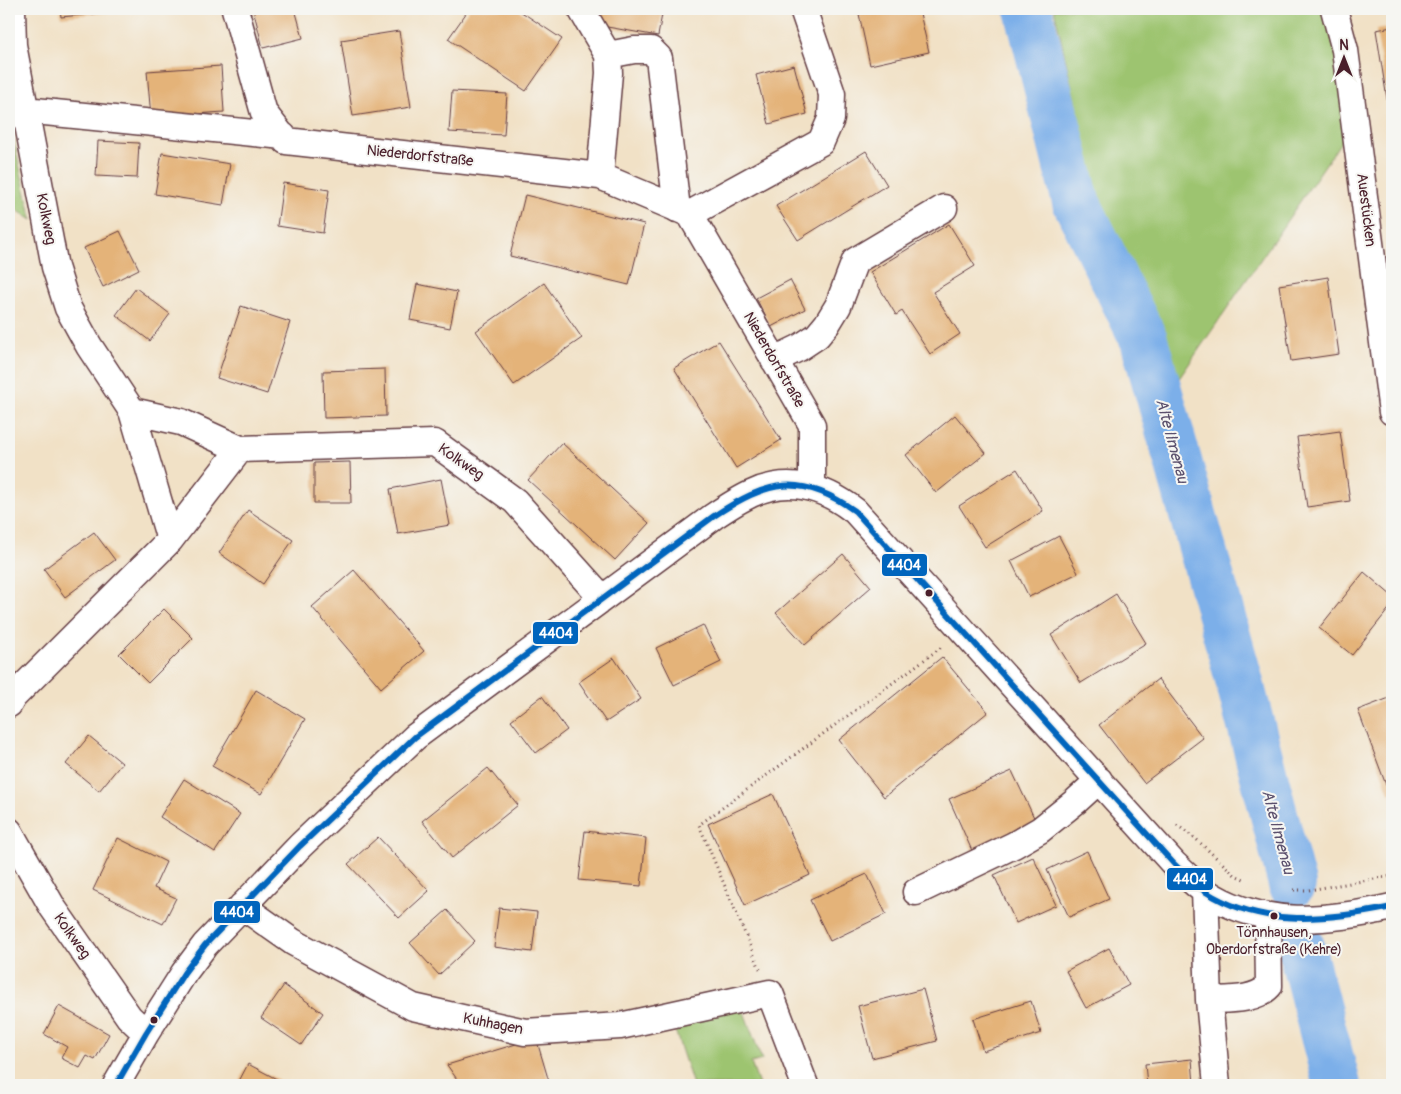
<svg xmlns="http://www.w3.org/2000/svg" width="1401" height="1094" font-family="Pangolin,sans-serif">
	<style>
		.green { fill: #9dc46f; stroke: #74724d }
		.lines { fill: none; stroke-linecap: round; stroke-linejoin: round }
		.river { stroke: #7cafe9; stroke-width: 48 }
		.building { fill: #e4b379 }
		.minor-casing { stroke: #633c42; stroke-width: 29 }
		.path { stroke: #633c42; stroke-width: 3; stroke-dasharray: 1 4; stroke-linecap: butt }
		.minor { stroke: #fff; stroke-width: 26 }
		.bus-1-casing { stroke: #f6f6f2; stroke-width: 10 }
		.bus-1 { stroke: #0065bd; stroke-width: 6 }
		.bus-dot { fill: #4a1f2b; stroke: #f6f6f2; stroke-width: 2 }
		.labels { text-anchor: middle; dominant-baseline: central; stroke-width: 4; stroke-linejoin: round; paint-order: stroke }
		.bus-label { font-size: 14px; fill: #4a1f2b; stroke: #f6f6f2 }
		.street-label { font-size: 15px; fill: #4a1f2b; stroke: #f6f6f2 }
		.water-label { font-size: 16px; font-style: italic; fill: #5c516e; stroke: #f6f6f2 }
		.line-badge { stroke: #f6f6f2; stroke-width: 2 }
		.badge-label { font-size: 14px; text-anchor: middle; font-weight: bold; fill: #fff }
	</style>
	<rect width="100%" height="100%" fill="#f6f6f2"/>
	<filter id="ink" filterUnits="userSpaceOnUse"><feTurbulence type="fractalNoise" baseFrequency=".02" numOctaves="2"/><feDisplacementMap in="SourceGraphic" scale="10" xChannelSelector="R" yChannelSelector="G"/><feConvolveMatrix kernelMatrix="1 2 1 2 8 2 1 2 1" color-interpolation-filters="sRGB"/></filter>
	<filter id="wash" filterUnits="userSpaceOnUse"><feTurbulence type="fractalNoise" baseFrequency=".0096" numOctaves="4" result="noise"/><feDisplacementMap in="SourceGraphic" scale="20" xChannelSelector="R" yChannelSelector="G"/><feGaussianBlur stdDeviation="1.12" result="paint"/><feColorMatrix in="noise" values="0 0 0 0 0 0 0 0 0 0 0 0 0 0 0 0 0 1.4 0 .05"/><feComposite in="paint" operator="in"/></filter>
	<g filter="url(#wash)">
		<rect width="100%" height="100%" fill="#f1e1c6"/>
		<path class="green" d="M1054,9h289l17,105 -184,269 -82,-199z
			M9,121l23,99 -23,-15z
			M741,1004l21,56 -11,3 8,22h-66l-21,-64z"/>
		<g class="lines">
			<path class="river" d="M1028,9l48,193 68,138 93,332 55,212
				M1301,947l36,138"/>
		</g>
		<g id="blocks">
			<path class="building" d="M60,9h51v3l-50,5z
				M253,9h42l8,29 -40,10z
				M469,9h48l45,30 -36,52 -78,-52z
				M599,9h64l-5,27 -62,-11z
				M884,9h35l10,43 -59,13 -11,-51z
				M1392,27v97h-1l-15,-94z
				M399,31l12,76 -58,9 -12,-76z
				M794,65l13,49 -38,10 -13,-49z
				M221,66l3,46 -73,5 -4,-46z
				M452,91l55,3 -3,41 -55,-3z
				M98,141l41,2 -2,35 -41,-2z
				M866,151l21,34 -89,55 -22,-34z
				M162,153l68,11 -7,41 -68,-11z
				M283,183l46,7 -6,43 -46,-7z
				M525,195l119,29 -15,61 -119,-29z
				M949,224l26,42 -42,26 27,42 -30,20 -28,-43 -6,4 -26,-43z
				M120,231l19,38 -36,18 -19,-39z
				M1328,277l11,77 -48,7 -12,-76z
				M790,280l15,29 -34,18 -15,-29z
				M544,283l38,55 -68,47 -38,-54z
				M417,284l40,8 -7,36 -40,-8z
				M136,288l34,26 -20,27 -34,-26z
				M241,306l49,16 -23,72 -50,-16z
				M719,341l62,99 -45,28 -62,-100z
				M385,369l1,47 -62,2 -1,-47z
				M955,415l31,38 -50,40 -30,-38z
				M1340,431l10,70 -43,6 -10,-70z
				M562,443l87,80 -34,37 -87,-80z
				M350,462l1,41h-37v-40z
				M1017,469l26,42 -58,36 -26,-41z
				M441,479l9,46 -52,9 -8,-45z
				M248,510l45,30 -30,44 -44,-31z
				M94,532l21,28 -50,37 -21,-28z
				M1059,536l19,37 -49,24 -18,-36z
				M843,554l28,33 -66,58 -29,-32z
				M354,570l70,81 -43,37 -69,-81z
				M1364,572l28,24v9l-40,50 -33,-27z
				M1116,594l30,49 -65,40 -30,-48z
				M164,609l29,29 -45,45 -29,-29z
				M703,625l18,37 -47,23 -18,-37z
				M942,657l46,55 -104,85 -45,-57z
				M614,658l27,41 -35,23 -27,-40z
				M1158,679l45,59 -59,45 -45,-58z
				M256,690l49,29 -44,75 -49,-28z
				M542,696l25,34 -31,23 -25,-33z
				M1392,697v95l-3,1 -31,-83z
				M89,736l33,27 -23,28 -33,-27z
				M488,768l30,37 -66,53 -30,-37z
				M1012,771l25,53 -64,29 -24,-54z
				M184,779l56,35 -25,38 -55,-35z
				M773,794l37,81 -65,30 -37,-81z
				M585,831l61,7 -5,48 -62,-6z
				M378,837l51,54 -30,27 -51,-54z
				M118,838l48,24 -12,26 22,10 -13,26 -70,-34z
				M1087,851l22,48 -40,18 -22,-47z
				M1033,857l23,48 -40,18 -22,-48z
				M867,874l19,40 -56,27 -20,-41z
				M499,908l38,4 -5,40 -38,-5z
				M447,910l28,31 -36,34 -29,-32z
				M1109,948l20,37 -43,23 -20,-37z
				M284,985l39,28 -22,32 -40,-27z
				M923,989l14,52 -65,17 -14,-52z
				M1031,1001l10,32 -58,18 -10,-32z
				M59,1006l50,28 -14,26 -8,-4 -7,12 -19,-10 6,-11 -23,-13z
				M536,1038l14,47h-89l-14,-20z
				M1192,1059l2,26h-47l-2,-21z
				M248,1064l40,21h-51z"/>
		</g>
	</g>
	<g filter="url(#ink)">
		<use href="#blocks" fill-opacity="0" stroke="#633c42" stroke-width="1"/>
		<g class="lines">
			<defs>
				<path id="minor" d="M235,9l29,104 22,28 314,35 90,38 122,211v62
					M581,9l27,46 1,18 -9,103
					M1334,9l11,41 47,362
					M608,55l26,-5h17l8,8 18,151
					M25,110l258,26
					M690,214l131,-72 10,-23 1,-25 -29,-85
					M774,360l25,-12 18,-12 10,-12 11,-18 17,-45 89,-53
					M132,411l49,11 59,27 195,-6 80,58 87,97
					M170,540l70,-91
					M9,704l4,-7 157,-157 -38,-129 -43,-65 -21,-38 -13,-41 -42,-222 -1,-36
					M9,831l44,77 76,109 17,16
					M1205,891l4,109 8,85
					M916,892l98,-47 26,-15 36,-29 23,-21
					M242,906l51,36 120,65 112,25 95,-6 150,-33 35,92
					M1209,1000c19,-1 46,1 60,-14l-1,-69
					M116,1085l30,-52 38,-60 21,-28 95,-99 115,-109 299,-221c12,-8 24,-16 37,-22 37,-18 73,-7 104,17l319,353c10,9 20,20 32,28 56,37 124,29 186,15"/>
			</defs>
			<use href="#minor" class="minor-casing"/>
			<path class="path" d="M1177,825l19,14 39,36 11,5
				M1294,890h15l83,-14
				M760,969l-61,-144 244,-179"/>
			<use href="#minor" class="minor"/>
			<defs>
				<path id="bus-1" d="M116,1085l30,-52 38,-60 21,-28 95,-99 115,-109 299,-221c53,-35 86,-44 141,-5l319,353c10,9 20,20 32,28 57,36 123,28 186,15"/>
			</defs>
			<use href="#bus-1" class="bus-1-casing"/>
			<use href="#bus-1" class="bus-1"/>
		</g>
	</g>
	<g class="bus-dot">
		<circle cx="929" cy="593" r="4.5"/>
		<circle cx="1274" cy="916" r="4.5"/>
		<circle cx="154" cy="1020" r="4.5"/>
	</g>
	<g class="labels">
		<g class="bus-label">
			<text x="1274" y="932">Tönnhausen,<tspan x="1274" dy="17">Oberdorfstraße (Kehre)</tspan></text>
		</g>
		<g class="street-label">
			<text transform="translate(420 156) rotate(6)">Niederdorfstraße</text>
			<text transform="translate(1366 210) rotate(83)">Auestücken</text>
			<text transform="translate(46 219) rotate(79)">Kolkweg</text>
			<text transform="translate(774 360) rotate(60)">Niederdorfstraße</text>
			<text transform="translate(461 462) rotate(35)">Kolkweg</text>
			<text transform="translate(72 936) rotate(55)">Kolkweg</text>
			<text transform="translate(493 1024) rotate(11)">Kuhhagen</text>
		</g>
		<g class="water-label">
			<text transform="translate(1172 441) rotate(75)">Alte Ilmenau</text>
			<text transform="translate(1278 832) rotate(75)">Alte Ilmenau</text>
		</g>
	</g>
	<g class="line-badge">
		<rect x="881" y="553" width="47" height="24" rx="5" fill="#0065bd"/>
		<rect x="532" y="621" width="47" height="24" rx="5" fill="#0065bd"/>
		<rect x="1166" y="867" width="48" height="24" rx="5" fill="#0065bd"/>
		<rect x="213" y="900" width="48" height="24" rx="5" fill="#0065bd"/>
	</g>
	<g class="badge-label">
		<text x="904" y="570">4404</text>
		<text x="556" y="638">4404</text>
		<text x="1190" y="884">4404</text>
		<text x="237" y="917">4404</text>
	</g>
	<rect width="1401" height="1094" fill="none" stroke="#f6f6f2" stroke-width="30"/>
	<g transform="translate(1344 58)" stroke="#f6f6f2" stroke-width="4" paint-order="stroke">
	<path d="M0-4L9 19L0 12L-9 19Z" fill="#4a1f2b"/>
	<text y="-8" font-size="14" font-weight="bold" text-anchor="middle" fill="#4a1f2b">N</text>
	</g>
</svg>
